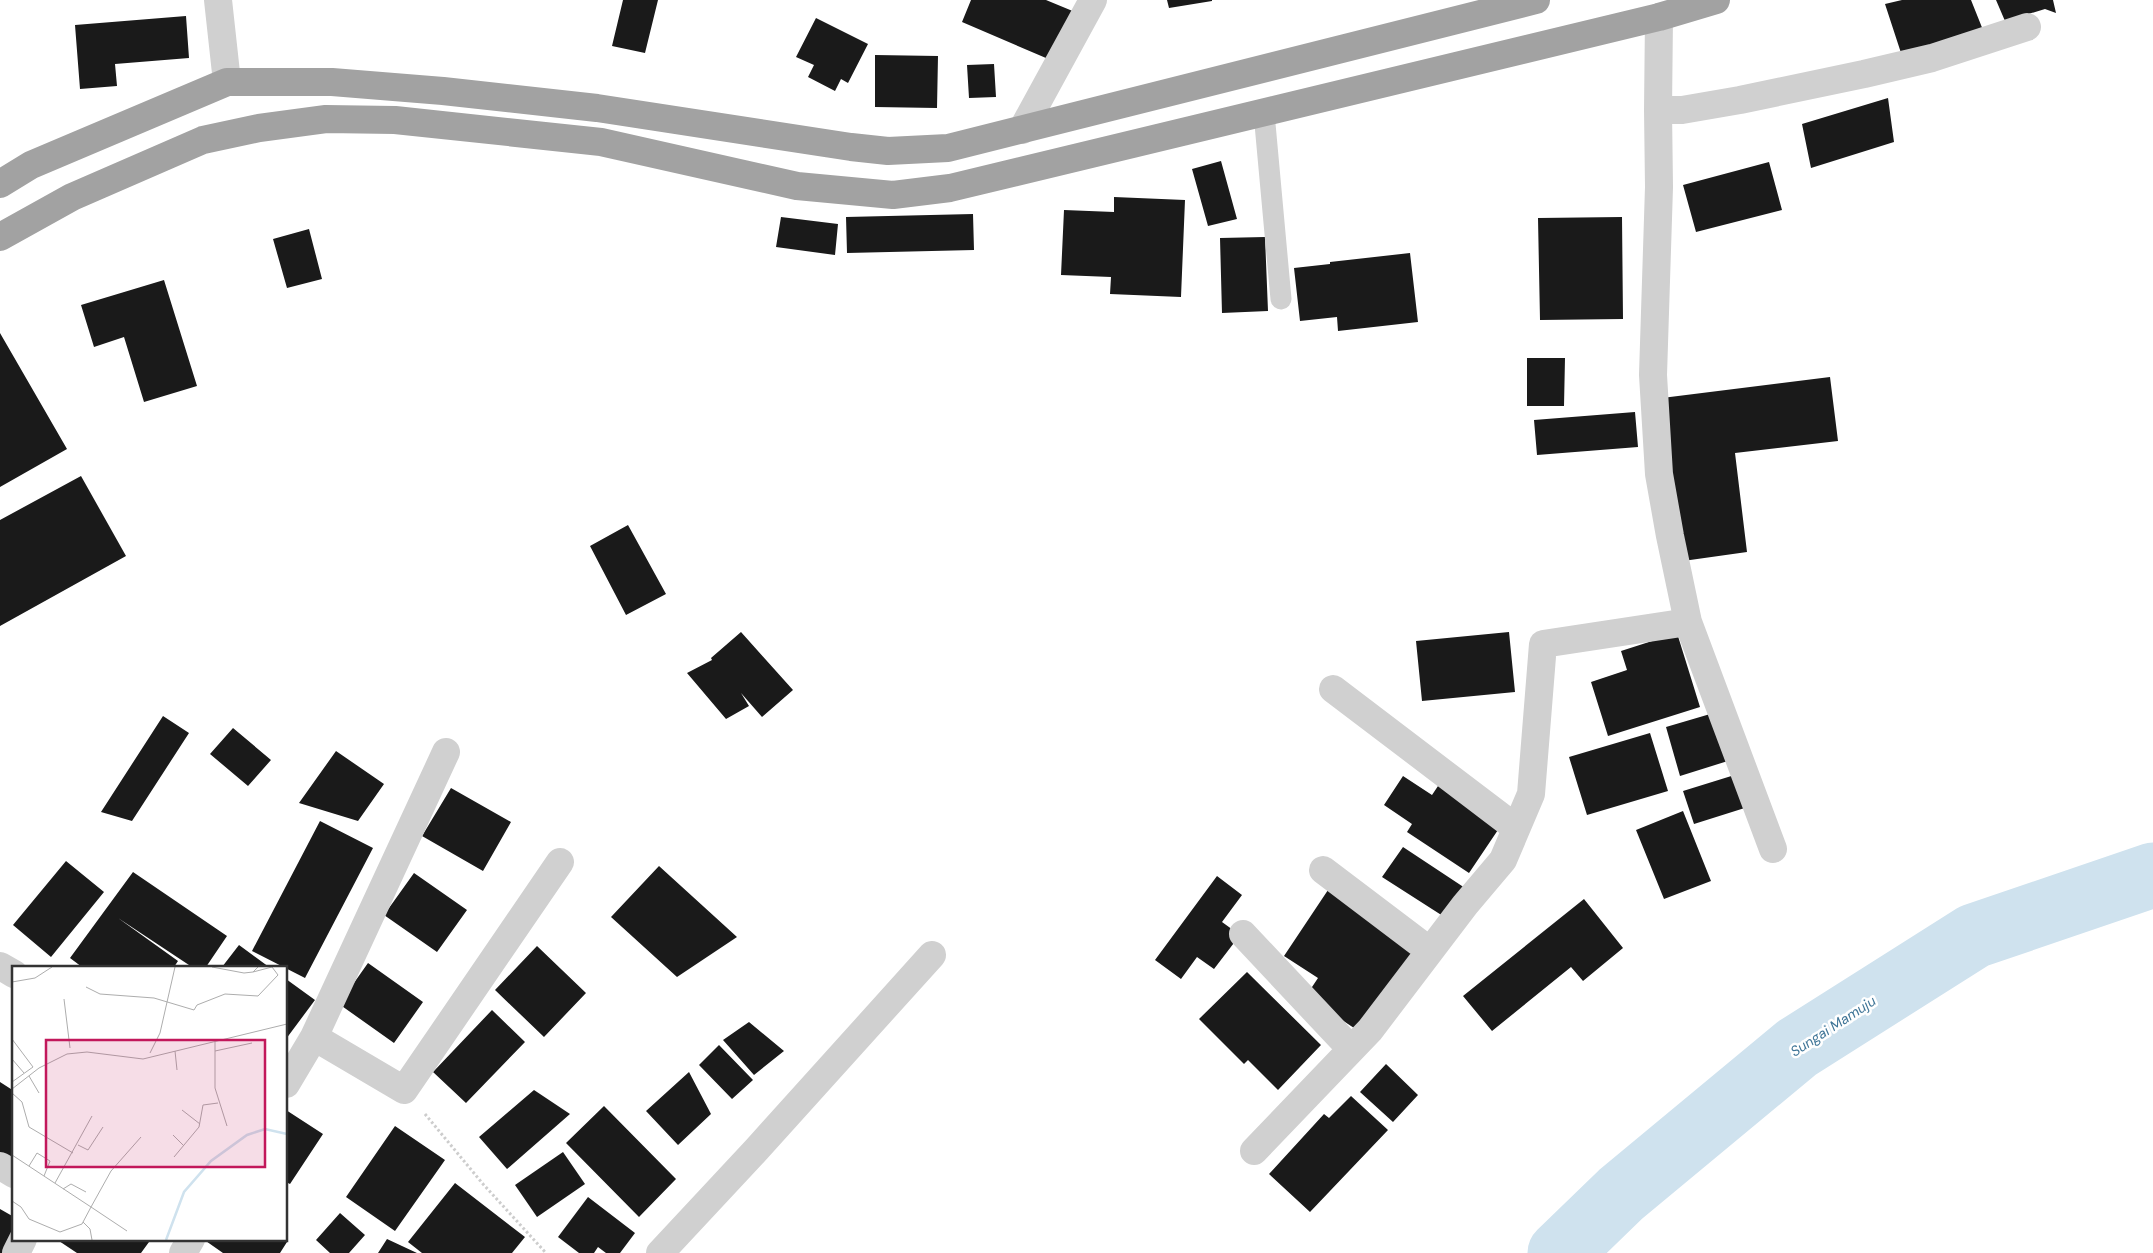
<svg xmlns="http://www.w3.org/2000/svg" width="2153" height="1253" font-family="'DM Sans',sans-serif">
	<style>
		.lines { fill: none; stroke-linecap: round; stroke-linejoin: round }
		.river { stroke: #cfe2ee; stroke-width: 65 }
		.building { fill: #1a1a1a }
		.path { stroke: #cdcdcd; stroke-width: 3; stroke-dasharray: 2.5 2.5; stroke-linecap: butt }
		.service { stroke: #d0d0d0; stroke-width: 21 }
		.minor { stroke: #d0d0d0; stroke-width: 28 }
		.trunk { stroke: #a2a2a2; stroke-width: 28 }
		.labels { text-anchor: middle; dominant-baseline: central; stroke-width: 5; stroke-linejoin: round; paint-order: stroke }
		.water-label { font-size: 14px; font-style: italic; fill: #3f7597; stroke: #fff }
		.inset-river { fill: none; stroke: #cfe2ee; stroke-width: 2.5 }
		.inset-road { fill: none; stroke: #adadad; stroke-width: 1 }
		.view { fill: #c2185b; fill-opacity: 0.15; stroke: #c2185b; stroke-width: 2.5 }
		.inset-edge { fill: none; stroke: #333; stroke-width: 2.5 }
	</style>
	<rect width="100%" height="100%" fill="#fff"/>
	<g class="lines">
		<path class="river" d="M1560,1253l61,-59 176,-146 177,-112 179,-61"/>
	</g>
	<path class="building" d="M623,0h35l-13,53 -33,-7z
		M971,0h75l29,12 -22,49 -91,-39z
		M1167,0h45v1l-43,7z
		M1902,0h69l12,30 -81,26 -17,-52z
		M1996,0h57l3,13 -11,-4 -40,12z
		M186,16l3,42 -74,6 2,22 -37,3 -5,-64z
		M816,18l52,26 -20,39 -7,-4 -6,12 -27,-14 6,-12 -18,-8z
		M875,55l63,1 -1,52 -62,-1z
		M994,64l2,33 -27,1 -2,-33z
		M1888,98l6,44 -83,26 -9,-44z
		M1221,161l16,58 -29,7 -16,-57z
		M1769,162l13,48 -86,22 -13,-47z
		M1114,197l71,3 -4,97 -71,-3 1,-17 -50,-2 3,-65 50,2z
		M973,214l1,36 -127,3 -1,-36z
		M781,217l57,7 -3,31 -59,-8z
		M1622,217l1,102 -83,1 -2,-102z
		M309,229l13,50 -35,9 -14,-49z
		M1265,237l3,74 -46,2 -2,-75z
		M1410,253l8,69 -80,9 -1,-14 -37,4 -6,-53 36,-4v-2z
		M164,280l33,106 -53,16 -20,-65 -30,10 -13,-42z
		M0,333l67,116 -67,38z
		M1527,358h38l-1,48h-37z
		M1830,377l8,64 -103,12 12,99 -64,9 -21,-163z
		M1635,412l3,35 -101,8 -3,-35z
		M81,476l45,80 -126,70v-106z
		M628,525l38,69 -40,21 -36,-69z
		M741,632l52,58 -31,27 -21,-24 8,13 -23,13 -39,-46 25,-13 -1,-2z
		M1509,632l6,60 -93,9 -6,-60z
		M1677,633l23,74 -92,29 -17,-54 36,-12 -6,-19z
		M1717,712l14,48 -51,16 -14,-49z
		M163,716l26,17 -57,88 -31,-9z
		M233,728l38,32 -23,26 -38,-32z
		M1650,733l18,58 -81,24 -18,-58z
		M336,751l48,33 -26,37 -59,-18z
		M1741,773l10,33 -57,18 -11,-33z
		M1403,776l29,19 12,-18 62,41 -37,55 -62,-41 5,-8 -28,-19z
		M451,788l60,34 -28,49 -61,-35z
		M1683,811l28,70 -47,18 -28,-69z
		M320,821l53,27 -68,130 -53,-27z
		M1403,847l62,41 -19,30 -64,-41z
		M66,861l38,31 -53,65 -38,-32z
		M659,866l78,71 -60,40 -66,-60z
		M133,872l94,64 -21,31h-14l-74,-49 60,43 -4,6h-92l-12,-9z
		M414,873l53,37 -30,42 -53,-37z
		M1217,876l25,19 -20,27 18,13 -26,34 -17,-12 -16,22 -26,-19z
		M1328,890l90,60 -61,80 -51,-34 12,-18 -34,-22z
		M1584,899l39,49 -40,33 -12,-14 -79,64 -29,-35z
		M239,945l30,22h-47z
		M537,946l49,47 -42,44 -49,-47z
		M368,963l55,39 -29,41 -55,-39z
		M1247,972l74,73 -43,45 -30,-30 -4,4 -45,-45z
		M286,979l29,21 -29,39z
		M492,1010l33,32 -59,61 -33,-31z
		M749,1022l35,29 -30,24 -31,-35z
		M719,1045l34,35 -21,19 -33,-34z
		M1386,1064l32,31 -25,27 -33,-30z
		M689,1072l22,42 -33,31 -32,-34z
		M0,1082l14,9v79l-14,-9z
		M534,1090l36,24 -63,55 -28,-32z
		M1351,1096l37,34 -78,82 -41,-38 55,-60 5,4z
		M604,1106l72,73 -37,38 -73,-74z
		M286,1110l37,24 -33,50 -4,-2z
		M395,1126l50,34 -50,71 -49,-34z
		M563,1152l22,32 -48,33 -22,-32z
		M455,1183l70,54 -13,16h-90l-14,-11z
		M588,1197l47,36 -15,20h-14l-8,-6 -4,6h-15l-21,-16z
		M0,1209l14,8v17l-11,19h-3z
		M340,1213l25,22 -16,18h-19l-14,-13z
		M56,1239h89l4,3 -8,11h-64z
		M203,1239h80l4,3 -7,11h-57z
		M387,1239l30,14h-39z"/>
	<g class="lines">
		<path class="path" d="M425,1114l58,70 63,69"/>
		<path class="service" d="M1264,113l17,186"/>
		<path class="minor" d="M218,0l9,82
			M1659,17l-1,93 1,77 -6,188 6,99 11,62 18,86 85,227
			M1658,110h24l58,-10 124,-26 68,-16 95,-31
			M1022,130l71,-130
			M1333,689l183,139
			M1323,870l107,81
			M1243,934l108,115
			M0,966l14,8
			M314,1037l90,53 156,-228
			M286,1084l28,-47 132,-285
			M1254,1151l116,-121 95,-125 38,-45 28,-66 12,-150 145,-22
			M0,1166l14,8
			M16,1253l7,-14
			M183,1253l8,-14
			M660,1253l97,-104 175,-194"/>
		<path class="trunk" d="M0,184l31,-19 196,-83h105l111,9 154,17 254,39 37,4 60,-3 588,-148
			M0,237l72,-40 131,-57 56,-12 67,-9 69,1 206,22 196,44 96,9 57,-7 709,-171 57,-17"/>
	</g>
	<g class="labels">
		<g class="water-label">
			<text transform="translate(1833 1026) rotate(-33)">Sungai Mamuju</text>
		</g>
	</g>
	<g transform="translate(12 966)">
		<rect width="275" height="275" fill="#fff"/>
		<path class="inset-river" d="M154,274l18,-48 27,-31 36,-26 18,-6 22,5"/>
		<path class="inset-road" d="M200,1l32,6 9,-1 5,-5M0,16l23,-4 17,-11M74,21l14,7 54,4 40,12 3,-5 28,-11 33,2 20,-21 -6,-8 -19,5M52,33l6,49M0,73l21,28M203,76v46l12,38M163,85l2,19M203,85l37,-8M138,87l10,-20 15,-66M0,93l12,14M17,110l10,17M0,116l21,-15M0,123l27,-21 28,-14 20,-2 56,7 144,-35M0,127l10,9 7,25 44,26M170,144l18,14M161,169l11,11M66,179l10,5 15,-23M0,189l79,52 -9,17 -22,8 -31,-13 -8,-12 -9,-6M162,191l25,-30 4,-22 15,-2M17,200l8,-13 13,8 -6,15M43,217l37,-67M51,223l8,-5 15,8M71,256l7,7 2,11M115,265l-36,-24 20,-36 30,-34"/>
		<path class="view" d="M34,74h219v127h-219z"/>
		<rect width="275" height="275" class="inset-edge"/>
	</g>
</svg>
